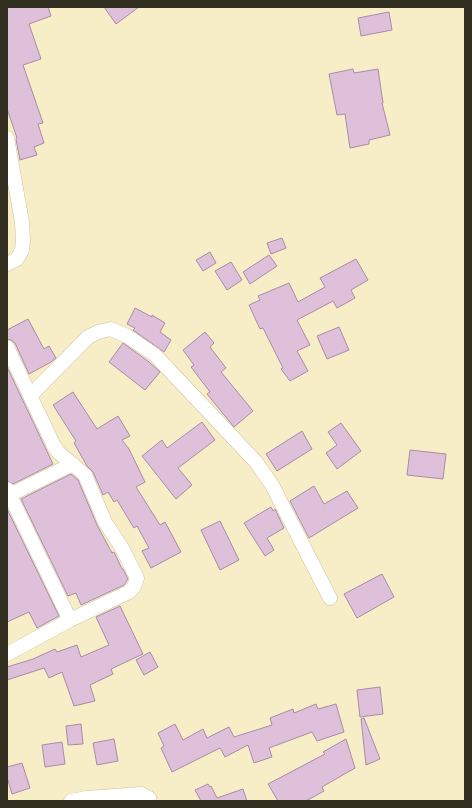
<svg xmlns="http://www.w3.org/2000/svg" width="472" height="808" font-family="'Exo 2',sans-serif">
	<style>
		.building { fill: #dfc0db; stroke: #a98ca5 }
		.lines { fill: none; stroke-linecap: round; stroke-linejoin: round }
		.minor-casing { stroke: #cbc29e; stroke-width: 15 }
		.minor { stroke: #fff; stroke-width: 14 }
	</style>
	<rect width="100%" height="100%" fill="#f7eec8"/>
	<path class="building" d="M7,7h41l3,9 -22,8 12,35 -18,6 20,58 -5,1 6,19 -10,4 3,8 -17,5 -4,-21 1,-1 -10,-29z
		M104,7h35l-23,17z
		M389,12l3,18 -31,6 -3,-18z
		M353,69l1,4 24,-4 5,34h-1l8,32 -21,5v4l-19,4 -5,-34 -8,1 -8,-41z
		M282,238l4,10 -15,6 -4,-11z
		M210,252l6,11 -13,8 -7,-11z
		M269,255l8,11 -27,18 -7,-12z
		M356,259l12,21 -17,10 4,8 -18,10 -4,-7 -36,19 13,25 -13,6 11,20 -18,10 -9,-12 2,-1 -20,-40 -3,1 -11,-24 11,-5 -2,-4 31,-13 9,19 27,-15 -5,-9z
		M231,262l11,18 -15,10 -12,-19z
		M135,308l17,9v-2l13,8 -5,9 11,8 -7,12 -31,-22 2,-2 -8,-4z
		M28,319l16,30 5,-3 7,12 -5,4 -22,12 -14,-31 -4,-3 -4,-1v-9z
		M339,327l10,23 -22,9 -10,-23z
		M205,332l9,11 -4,4 16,21 -5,4 32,39 -19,16 -27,-33 3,-2 -19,-25 3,-2 -11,-15z
		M123,343l26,19 11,10 -15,18 -36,-28z
		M7,367l46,97 -40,20 -6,-3z
		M73,392l24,37 21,-13 12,20 -8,4 7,9 16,33 -9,5 24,38 5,-3 16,30 -30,16 -9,-17 7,-3 -12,-22 -3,2 -17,-28 -3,2 -6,-10 -5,3 -10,-23 -6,-6 -13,-23 2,-2 -23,-36z
		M202,422l13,18 -37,28 14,17 -16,14 -34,-43 20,-16 5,8z
		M341,423l20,28 -24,18 -11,-16 11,-8 -9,-13z
		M302,431l10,18 -35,22 -11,-17z
		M410,450l36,4 -3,25 -36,-4z
		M71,474l7,6 19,45 15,28 2,-1 8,17h1l5,10 -4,6 -43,20 -5,-12 -8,3 -47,-97z
		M314,486l10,18 23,-13 11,17 -49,30 -19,-37z
		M271,507l2,4 2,-2 9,19 -17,10 7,12 -9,6 -21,-33z
		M7,509l52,107 -22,12 -8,-16 -22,10z
		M220,521l19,39 -19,10 -19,-40z
		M382,574l12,23 -37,21 -13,-24z
		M120,606l23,48 -32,15 2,5 -23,11 5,16 -21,5 -12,-34 -13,6 -5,-10 -37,12v-13l26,-8 22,-10 2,3 20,-7 4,12 28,-12 -13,-28z
		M150,652l8,15 -14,8 -8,-15z
		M380,687l3,27 -23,3 -3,-27z
		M316,704l2,5 18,-5 8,28 -27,9 -5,-9 -43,16 3,9 -18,6 -6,-18 -23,12 -5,-9 -48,24 -11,-24 3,-2 -6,-13 17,-9 8,16 20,-11 4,9 22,-11 5,10 38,-12 -2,-7 23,-9 1,4z
		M364,718l16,41 -14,6 -5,-46z
		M81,724l2,20 -15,1 -2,-19z
		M114,739l4,22 -21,4 -4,-22z
		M346,739l9,29 -33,19 2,4 -18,10h-28l-10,-17 57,-30 -2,-2z
		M62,742l3,22 -20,3 -3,-22z
		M22,763l8,25 -18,6 -5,-17v-10z
		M208,784l2,3 1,-1 6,12 26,-9 4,12h-46l-6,-11z"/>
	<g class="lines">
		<defs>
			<path id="minor" d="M7,138l15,84 1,18 -1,10 -5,9 -10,5
				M7,347l47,99 4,6 27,23 20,47 17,26 15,30 -3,9 -5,5 -59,28 -63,34
				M31,395l57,-58 10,-5 13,-3 16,7 28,19 101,107 16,23 58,113
				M7,489l63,131
				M7,496l66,-32
				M71,801l16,-3 54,-4 8,4"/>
		</defs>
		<use href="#minor" class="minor-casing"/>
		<use href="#minor" class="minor"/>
	</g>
	<rect width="472" height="808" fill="none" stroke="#322e20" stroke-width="16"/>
</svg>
